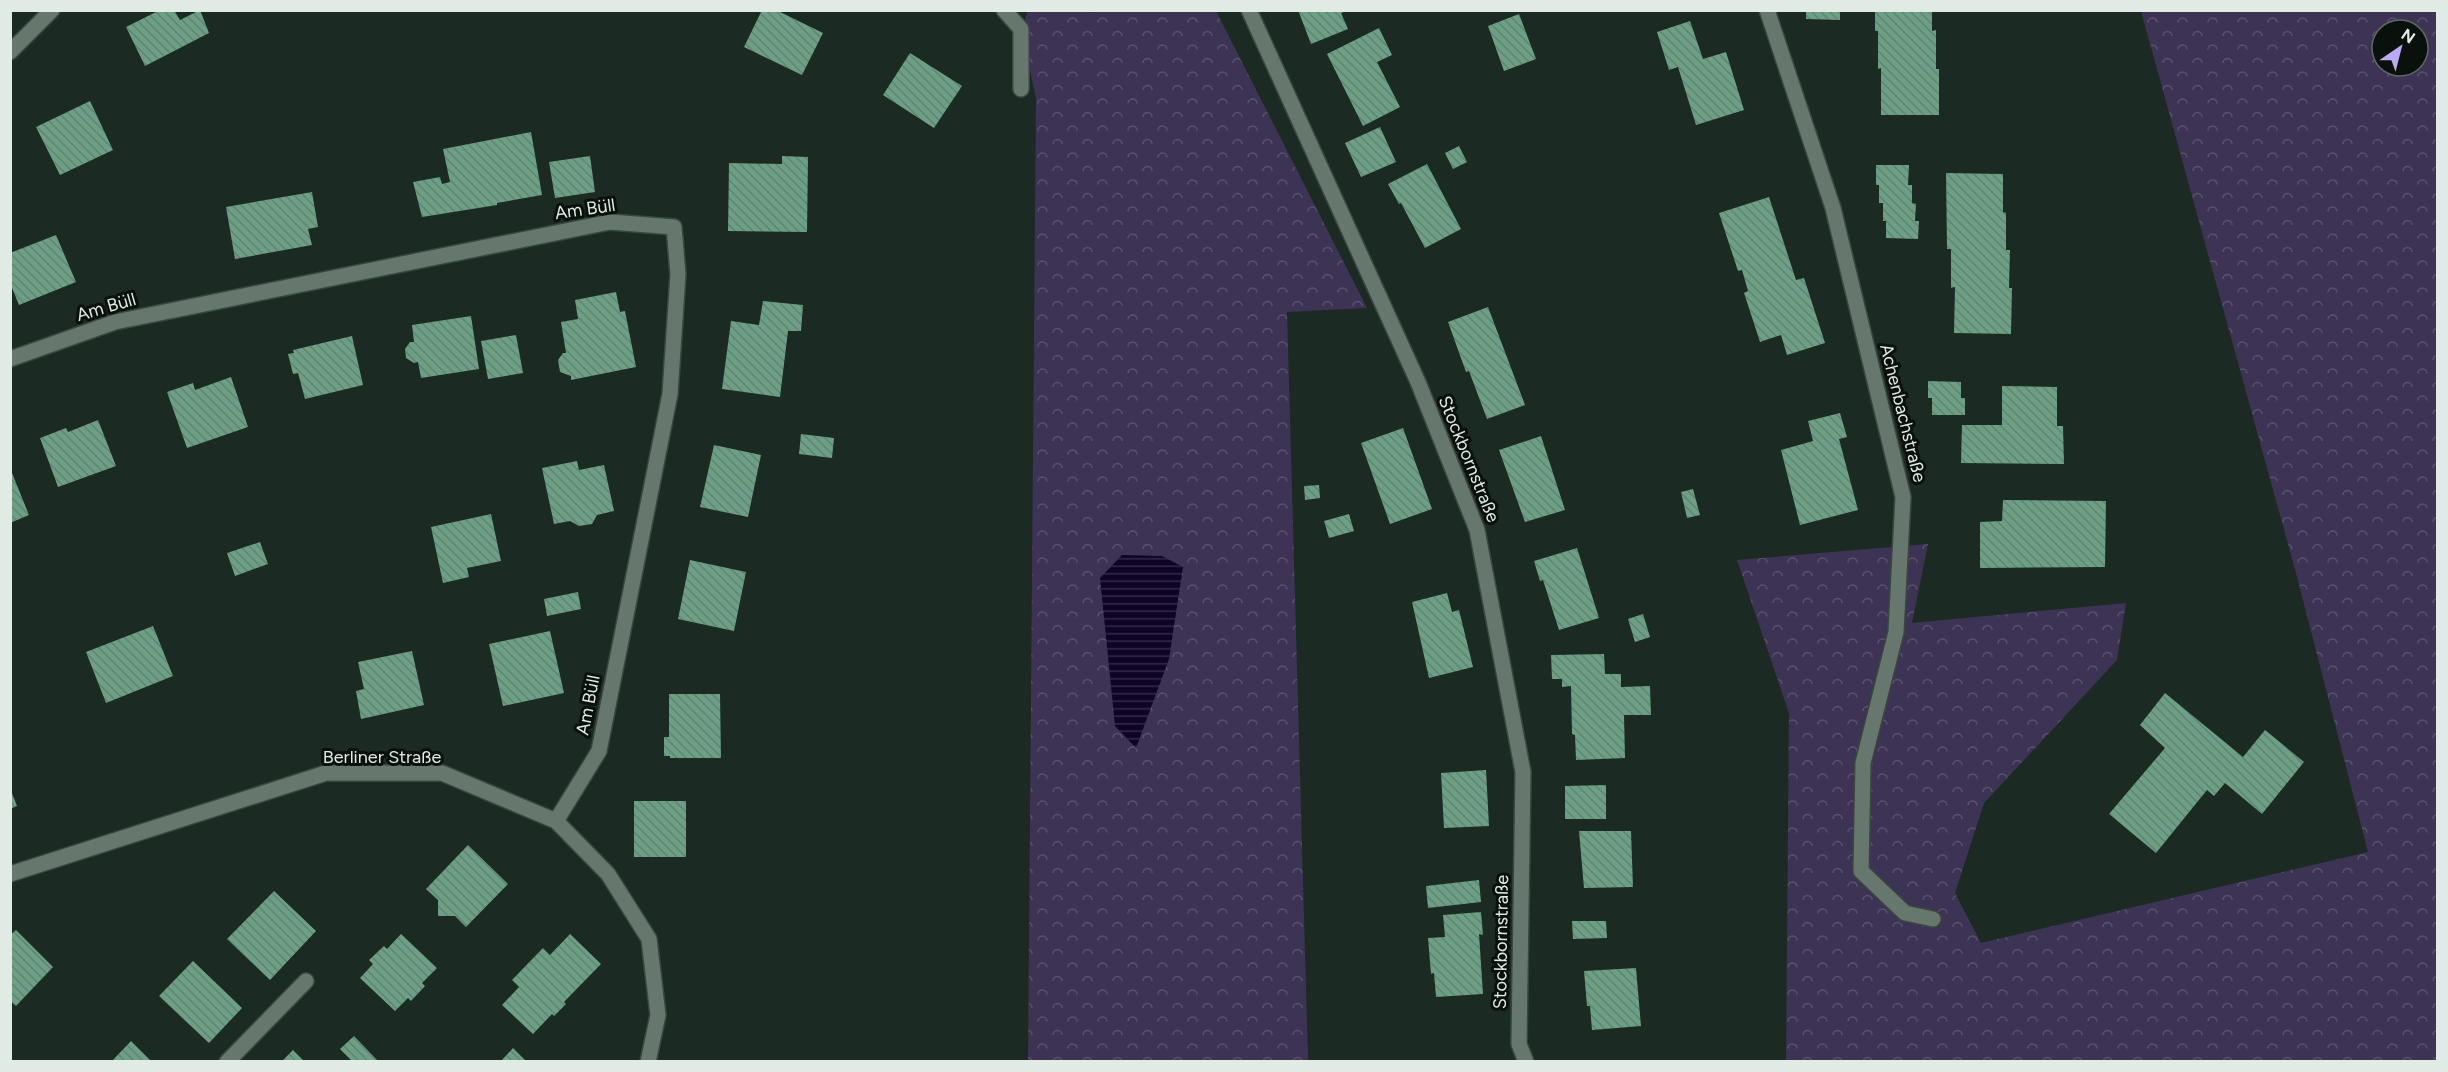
<svg xmlns="http://www.w3.org/2000/svg" width="2448" height="1072" font-family="Figtree,sans-serif">
	<style>
		.forest { fill: url(#forest-crowns); fill-rule: evenodd }
		.water { fill: url(#water-rules) }
		.building { fill: url(#building-back-hatch) }
		.lines { fill: none; stroke-linecap: round; stroke-linejoin: round }
		.minor-casing { stroke: #3a473f; stroke-width: 18 }
		.minor { stroke: #66786e; stroke-width: 15 }
		.labels { text-anchor: middle; dominant-baseline: central; stroke-width: 6; stroke-linejoin: round; paint-order: stroke }
		.street-label { font-size: 18px; fill: #e0ebe5; stroke: #0a110d }
	</style>
	<defs>
		<pattern id="forest-crowns" width="20" height="18" patternUnits="userSpaceOnUse" patternTransform="scale(1.5)"><rect width="20" height="18" fill="#3d3455"/><path d="M2 6a3 3 0 1 1 6 0M12 15a3 3 0 1 1 6 0" fill="none" stroke="#59526d"/></pattern>
		<pattern id="water-rules" width="6" height="5" patternUnits="userSpaceOnUse" patternTransform="scale(1.5)"><rect width="6" height="5" fill="#100426"/><path d="M0 2.5h6" fill="none" stroke="#322945"/></pattern>
		<pattern id="building-back-hatch" width="6" height="6" patternUnits="userSpaceOnUse" patternTransform="scale(1.5)"><rect width="6" height="6" fill="#6c9f84"/><path d="M-1 5l2 2M0 0l6 6M5-1l2 2" fill="none" stroke="#608471"/></pattern>
	</defs>
	<rect width="100%" height="100%" fill="#1b2a22"/>
	<path class="forest" d="M1091,10l2,3 5,-3 118,1 151,297 -80,4 21,749h-280l8,-963 -15,-69 7,-18z
		M2141,11h296v1050h-651l3,-348 -52,-153 191,-16 -16,79 214,-20 -9,57 -133,143 -29,90 26,50 387,-91 -72,-279zM2382,30h36v36h-36z"/>
	<path class="water" d="M1122,555l40,1 21,11 -14,92 -33,89 -21,-22 -15,-148z"/>
	<path class="building" d="M160,10h14l6,10 20,-10 9,23 -64,33 -19,-39z
		M762,10h14l47,23 -21,42 -58,-28z
		M1298,10l49,1 -6,2 7,16 -37,15z
		M1806,10h34v10l-34,-1z
		M1875,10h57v21l4,-1v39h3v46h-58v-47l-3,1v-38h-3z
		M1519,14l17,45 -32,12 -16,-45z
		M1690,21l13,38 23,-7 18,58 -48,15 -18,-58 -9,3 -12,-38z
		M1379,28l13,27 -15,7 23,45 -37,19 -36,-72z
		M910,53l52,33 -28,42 -51,-33z
		M90,101l23,49 -53,25 -24,-48z
		M1380,127l16,35 -35,15 -16,-34z
		M531,132l11,63 -45,8v2l-75,12 -9,-35 27,-5 2,7 8,-2 -7,-33z
		M1459,146l8,16 -14,7 -8,-16z
		M590,156l5,36 -40,6 -6,-36z
		M782,156l26,1 -1,75 -79,-1 1,-68 53,1z
		M1427,164l34,65 -36,19 -24,-45 -2,1 -11,-20z
		M1876,165h33l-1,20h4v18l4,1 -1,17h4l-1,18 -32,-1v-17h-3v-18h-4v-18h-3z
		M1946,173l57,1v38l3,1v37h4l-1,38h3l-1,46 -57,-1 1,-46 -4,1v-39h-4z
		M312,192l6,35 -10,2 4,16 -77,14 -9,-52z
		M1769,197l27,83 8,-2 21,65 -38,12 -6,-20 -21,7 -16,-49 4,-2 -6,-21 -4,1 -19,-58z
		M56,235l20,47 -57,23 -9,-22v-30z
		M616,292l4,20 5,-1 11,56 -65,13v-4l-11,-4 -2,-12 5,-7h3l-5,-31 17,-3 -3,-19z
		M763,301l40,4 -2,26h-13l-8,66 -58,-8 9,-68 28,4z
		M1488,307l37,98 -38,14 -18,-48 -3,1 -18,-50z
		M471,316l8,53 -58,9 -3,-16 -4,1 -8,-5 -1,-9 5,-7h4l-2,-17z
		M516,335l7,38 -35,6 -7,-38z
		M352,336l11,49 -58,14 -7,-26 -5,1 -5,-20 6,-1 -1,-3z
		M231,377l17,50 -61,21 -20,-56 26,-9 2,7z
		M1928,381l33,1v16h4v17h-33v-17h-4z
		M2002,386l55,1v39h6l1,38 -103,-1 1,-38h40z
		M1840,413l7,24 -8,2 19,71 -58,15 -19,-75 32,-9 -5,-20z
		M98,420l18,46 -58,21 -18,-49 26,-10 2,4z
		M1403,428l29,81 -42,15 -29,-81z
		M801,434l33,4 -2,20 -33,-4z
		M1541,436l24,74 -40,12 -26,-72z
		M714,445l47,10 -13,62 -48,-10z
		M577,461l2,9 25,-5 10,46 -17,4 -5,9 -13,2 -9,-5 -16,3 -12,-56z
		M10,468l19,47 -19,8z
		M1319,485l1,13 -15,2 -1,-14z
		M1693,489l7,26 -13,3 -6,-26z
		M2003,500l103,1 -1,66 -125,1v-46l22,-1z
		M491,514l10,47 -34,7 2,9 -26,6 -12,-56z
		M1349,514l5,17 -25,7 -5,-17z
		M260,542l8,22 -33,12 -8,-23z
		M1577,548l22,70 -40,12 -16,-50 -3,1 -6,-20z
		M690,560l56,12 -12,59 -56,-12z
		M578,592l3,17 -34,7 -3,-17z
		M1447,593l5,19 7,-2 14,57 -44,11 -17,-76z
		M1643,614l7,23 -15,5 -7,-23z
		M153,626l20,50 -67,27 -20,-51z
		M550,631l14,62 -61,13 -14,-62z
		M412,651l12,54 -63,14 -5,-28 8,-2 -6,-27z
		M1604,654l1,20h16v13l29,-1 1,29h-27l1,43 -49,2 -1,-25 -3,-1 -1,-48 -9,1v-8h-10l-1,-24z
		M2165,693l78,64 22,-27 39,32 -42,52 -37,-31 -11,13 -7,-6 -51,63 -47,-39 56,-66 -25,-23z
		M669,694h51l1,64h-51v-2h-6v-19h5z
		M1486,770l3,56 -45,2 -3,-55z
		M1606,785v34h-41v-33z
		M10,788l7,18 -7,3z
		M634,801h52v56h-52z
		M1579,831h52l2,56 -49,1z
		M468,845l40,39 -42,43 -11,-11h-17v-16l-12,-11z
		M1479,880l2,22 -53,6 -2,-22z
		M274,891l42,40 -46,49 -43,-41z
		M1481,912l2,23 -4,-1 4,60 -47,3 -2,-24 -3,1 -3,-36 17,-1 -2,-22z
		M1572,921h34l1,17 -34,1z
		M16,930l37,37 -37,39 -6,-5v-66z
		M401,934l36,34 -15,15 3,3 -14,15 -3,-3 -13,13 -35,-33 13,-14 -4,-4 15,-14 3,3z
		M570,934l31,30 -37,38 2,2 -12,12 -2,-2 -19,20 -31,-29 17,-18 -7,-7 31,-32 7,7z
		M193,961l49,47 -33,35 -50,-47z
		M1636,968l5,58 -49,4 -2,-24h-3l-3,-35z
		M354,1036l25,26h-26l-13,-13z
		M131,1041l21,21h-41z
		M513,1048l14,14h-27z
		M293,1050l12,12h-24z"/>
	<g class="lines">
		<defs>
			<path id="minor" d="M1004,10l17,19v60
				M1249,10l169,372 59,148 46,242 -4,272 7,18
				M1767,10l66,198 70,289 -7,135 -33,131 -2,108 44,42 28,6
				M10,52l42,-42
				M10,359l105,-37 495,-100 64,5 4,47 -8,120 -71,357 -43,70
				M10,874l316,-101h116l114,48 52,53 41,65 9,76 -10,47
				M227,1062l79,-81"/>
		</defs>
		<use href="#minor" class="minor-casing"/>
		<use href="#minor" class="minor"/>
	</g>
	<g class="labels">
		<g class="street-label">
			<text transform="translate(585 209) rotate(-8)">Am Büll</text>
			<text transform="translate(106 307) rotate(-16)">Am Büll</text>
			<text transform="translate(1903 413) rotate(76)">Achenbachstraße</text>
			<text transform="translate(1469 459) rotate(68)">Stockbornstraße</text>
			<text transform="translate(588 705) rotate(-79)">Am Büll</text>
			<text x="382" y="757">Berliner Straße</text>
			<text transform="translate(1501 942) rotate(-89)">Stockbornstraße</text>
		</g>
	</g>
	<rect width="2448" height="1072" fill="none" stroke="#e0ebe5" stroke-width="24"/>
	<g transform="translate(2400 48) rotate(35)"><circle r="28" fill="#0a110d" stroke="#606863" stroke-width="1.5"/>
	<path d="M0-4.5L10 22L0 15L-10 22Z" fill="#bcaaf6"/>
	<text y="-9" font-size="16" font-weight="bold" text-anchor="middle" fill="#e0ebe5">N</text>
	</g>
</svg>
